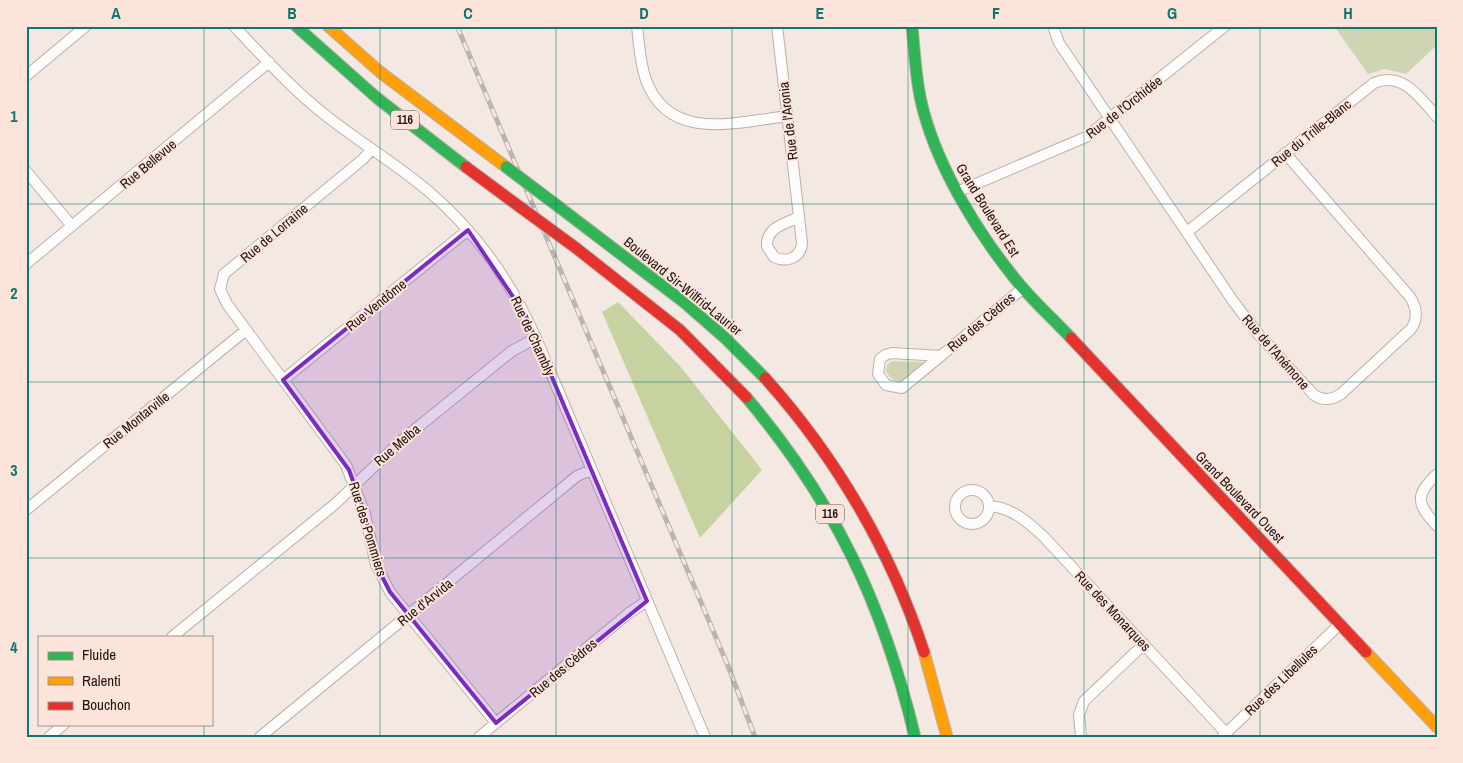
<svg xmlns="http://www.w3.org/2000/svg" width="1463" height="763" font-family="'Archivo Narrow',sans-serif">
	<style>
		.green { fill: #ced5b3 }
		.forest { fill: #c6d3a1 }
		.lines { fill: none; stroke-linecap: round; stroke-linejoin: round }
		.street-casing { stroke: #bbb0ab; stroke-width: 12 }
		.fast-casing { stroke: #bbb0ab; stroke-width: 13 }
		.slow-casing { stroke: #bbb0ab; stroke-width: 13 }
		.jam-casing { stroke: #bbb0ab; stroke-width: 13 }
		.street { stroke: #fdfcfb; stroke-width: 10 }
		.fast { stroke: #30b455; stroke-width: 11 }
		.slow { stroke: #ff9f0a; stroke-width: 11 }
		.jam { stroke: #e5322d; stroke-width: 11 }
		.rail-casing { stroke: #b8b5b3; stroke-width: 5 }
		.rail { stroke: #fce4da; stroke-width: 3; stroke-dasharray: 9; stroke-linecap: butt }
		.fast-bridge-casing { stroke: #bbb0ab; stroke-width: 13; stroke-linecap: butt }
		.jam-bridge-casing { stroke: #bbb0ab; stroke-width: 13; stroke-linecap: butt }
		.fast-bridge { stroke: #30b455; stroke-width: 11 }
		.jam-bridge { stroke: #e5322d; stroke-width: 11 }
		.marked { fill: #7b2cbf; fill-opacity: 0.2; stroke: #7b2cbf; stroke-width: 4; stroke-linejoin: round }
		.grid { fill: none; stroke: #0f766e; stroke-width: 1; stroke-opacity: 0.55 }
		.labels { text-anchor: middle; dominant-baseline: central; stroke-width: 4; stroke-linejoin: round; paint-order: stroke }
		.shield { fill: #fce4da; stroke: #61534d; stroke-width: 1 }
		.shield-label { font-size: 12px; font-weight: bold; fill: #1f1511 }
		.street-label { font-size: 14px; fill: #1f1511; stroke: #fce4da }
		.neatline { fill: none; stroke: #0f766e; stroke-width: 2 }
		.grid-label { font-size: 16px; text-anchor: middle; font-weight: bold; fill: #0f766e }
	</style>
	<rect width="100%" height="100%" fill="#f4e8e2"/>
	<path class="green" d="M1334,26h103v19l-31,29 -21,-5 -17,5z
		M892,361l31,1 1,2 -22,17c-8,0 -12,-3 -16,-10l1,-6z"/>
	<path class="forest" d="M618,302l62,64 82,104 -62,68 -98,-226z"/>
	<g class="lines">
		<defs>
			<path id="street" d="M234,26c30,32 61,66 95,92 32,25 67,46 98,72 48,40 84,92 109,148l169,399
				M637,26c2,18 3,37 9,54 23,63 91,42 142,36
				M777,26l25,217c-1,15 -16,20 -28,14l-7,-11c-1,-19 18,-22 32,-29
				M1053,26l6,17 174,258 26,34 55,60c9,6 18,5 27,-1l70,-65c7,-10 6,-21 -1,-32l-125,-144
				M26,76l60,-50
				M372,149l-9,10 -139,115 -4,15 7,15 119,161 19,49 11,51 14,27 106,131
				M26,171l46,55
				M957,192l129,-55 139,-111
				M1187,232l187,-149c29,-12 46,15 63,34
				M26,264l243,-202
				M941,356l-49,-3 -7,2 -5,4 -2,15 8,11 16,3 120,-99
				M283,380l185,-150
				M1437,474c-23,22 -20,30 0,52
				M955 507a17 17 0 1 1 34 0a17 17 0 1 1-34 0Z
				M989,506c22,1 39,16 55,31l182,196
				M26,510l220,-180
				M172,637l163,-133 67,-64 110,-89 24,-13
				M49,737l15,-13
				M260,737l317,-261 14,-6
				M479,737l150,-124 18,-12
				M1081,737l-2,-22 5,-14 60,-57
				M1222,737l118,-113"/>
			<path id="fast" d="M296,26l81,72 89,69
				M912,26c3,29 4,59 12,87 16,58 54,120 92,167 16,20 37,39 55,58
				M559,207l126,96 40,35 40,40
				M746,397c89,105 137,207 169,340"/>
			<path id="slow" d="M328,26l52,46 126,95
				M924,652l23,85
				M1366,652l71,75"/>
			<path id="jam" d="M466,167l54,40
				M576,248l104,82 66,67
				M1071,338l295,314
				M765,378c71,79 126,173 159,274"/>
		</defs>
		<use href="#street" class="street-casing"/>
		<use href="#fast" class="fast-casing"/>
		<use href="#slow" class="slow-casing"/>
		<use href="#jam" class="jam-casing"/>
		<use href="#street" class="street"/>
		<use href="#fast" class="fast"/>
		<use href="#slow" class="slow"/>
		<use href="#jam" class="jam"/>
		<defs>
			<path id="rail" d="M457,26l271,640 27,71"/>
		</defs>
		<use href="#rail" class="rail-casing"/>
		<use href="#rail" class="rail"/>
		<defs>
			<path id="fast-bridge" d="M506,167l53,40"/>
			<path id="jam-bridge" d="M520,207l56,41"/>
		</defs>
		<use href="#fast-bridge" class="fast-bridge-casing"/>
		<use href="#jam-bridge" class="jam-bridge-casing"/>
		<use href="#fast-bridge" class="fast-bridge"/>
		<use href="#jam-bridge" class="jam-bridge"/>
	</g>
	<path class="marked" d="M468,230l58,86 121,285 -151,122 -106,-131 -14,-27 -11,-51 -16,-44 -66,-90z"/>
	<path class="grid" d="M204,26v611M380,26v711M556,26v711M732,26v711M908,26v711M1084,26v711M1260,26v711M26,204h1411M26,382h1411M26,558h1411M204,724v13"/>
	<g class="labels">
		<g class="shield">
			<rect x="391" y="110.5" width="28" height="19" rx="4"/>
			<rect x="816" y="504.5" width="28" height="19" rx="4"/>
		</g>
		<g class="shield-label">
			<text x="405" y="120">116</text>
			<text x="830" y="514">116</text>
		</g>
		<g class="street-label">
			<text transform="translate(1124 107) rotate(-38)">Rue de l'Orchidée</text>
			<text transform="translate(788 121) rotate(-97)">Rue de l'Aronia</text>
			<text transform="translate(1311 133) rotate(-39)">Rue du Trille-Blanc</text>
			<text transform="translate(148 164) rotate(-40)">Rue Bellevue</text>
			<text transform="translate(988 210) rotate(58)">Grand Boulevard Est</text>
			<text transform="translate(274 233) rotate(-40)">Rue de Lorraine</text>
			<text transform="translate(683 286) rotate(39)">Boulevard Sir-Wilfrid-Laurier</text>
			<text transform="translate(376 305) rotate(-39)">Rue Vendôme</text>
			<text transform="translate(981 322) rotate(-40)">Rue des Cèdres</text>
			<text transform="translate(533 336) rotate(65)">Rue de Chambly</text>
			<text transform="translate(1276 352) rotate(49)">Rue de l'Anémone</text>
			<text transform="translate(136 420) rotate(-39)">Rue Montarville</text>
			<text transform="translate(397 445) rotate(-41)">Rue Melba</text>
			<text transform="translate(1240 497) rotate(46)">Grand Boulevard Ouest</text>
			<text transform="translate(368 529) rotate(73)">Rue des Pommiers</text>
			<text transform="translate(425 602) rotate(-39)">Rue d'Arvida</text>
			<text transform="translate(1113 611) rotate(47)">Rue des Monarques</text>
			<text transform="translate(563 668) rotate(-40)">Rue des Cèdres</text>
			<text transform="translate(1281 680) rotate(-44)">Rue des Libellules</text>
		</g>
	</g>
	<rect width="1463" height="763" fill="none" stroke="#fce4da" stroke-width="55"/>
	<rect x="38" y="636" width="175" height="90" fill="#fce4da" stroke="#a4918a"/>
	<rect x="48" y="652" width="25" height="8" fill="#30b455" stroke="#a4918a"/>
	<text x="82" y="660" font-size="15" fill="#1f1511">Fluide</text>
	<rect x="48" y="677" width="25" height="8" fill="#ff9f0a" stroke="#a4918a"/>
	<text x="82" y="686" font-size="15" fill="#1f1511">Ralenti</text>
	<rect x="48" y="702" width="25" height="8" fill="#e5322d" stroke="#a4918a"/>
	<text x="82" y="710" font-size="15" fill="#1f1511">Bouchon</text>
	<rect x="28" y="28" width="1408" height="708" class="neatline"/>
	<g class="grid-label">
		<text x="116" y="19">A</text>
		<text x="292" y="19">B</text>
		<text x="468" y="19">C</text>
		<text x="644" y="19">D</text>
		<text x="820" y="19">E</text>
		<text x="996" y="19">F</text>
		<text x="1172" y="19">G</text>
		<text x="1348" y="19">H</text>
		<text x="14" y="122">1</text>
		<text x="14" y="299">2</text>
		<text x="14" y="476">3</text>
		<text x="14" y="653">4</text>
	</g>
</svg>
